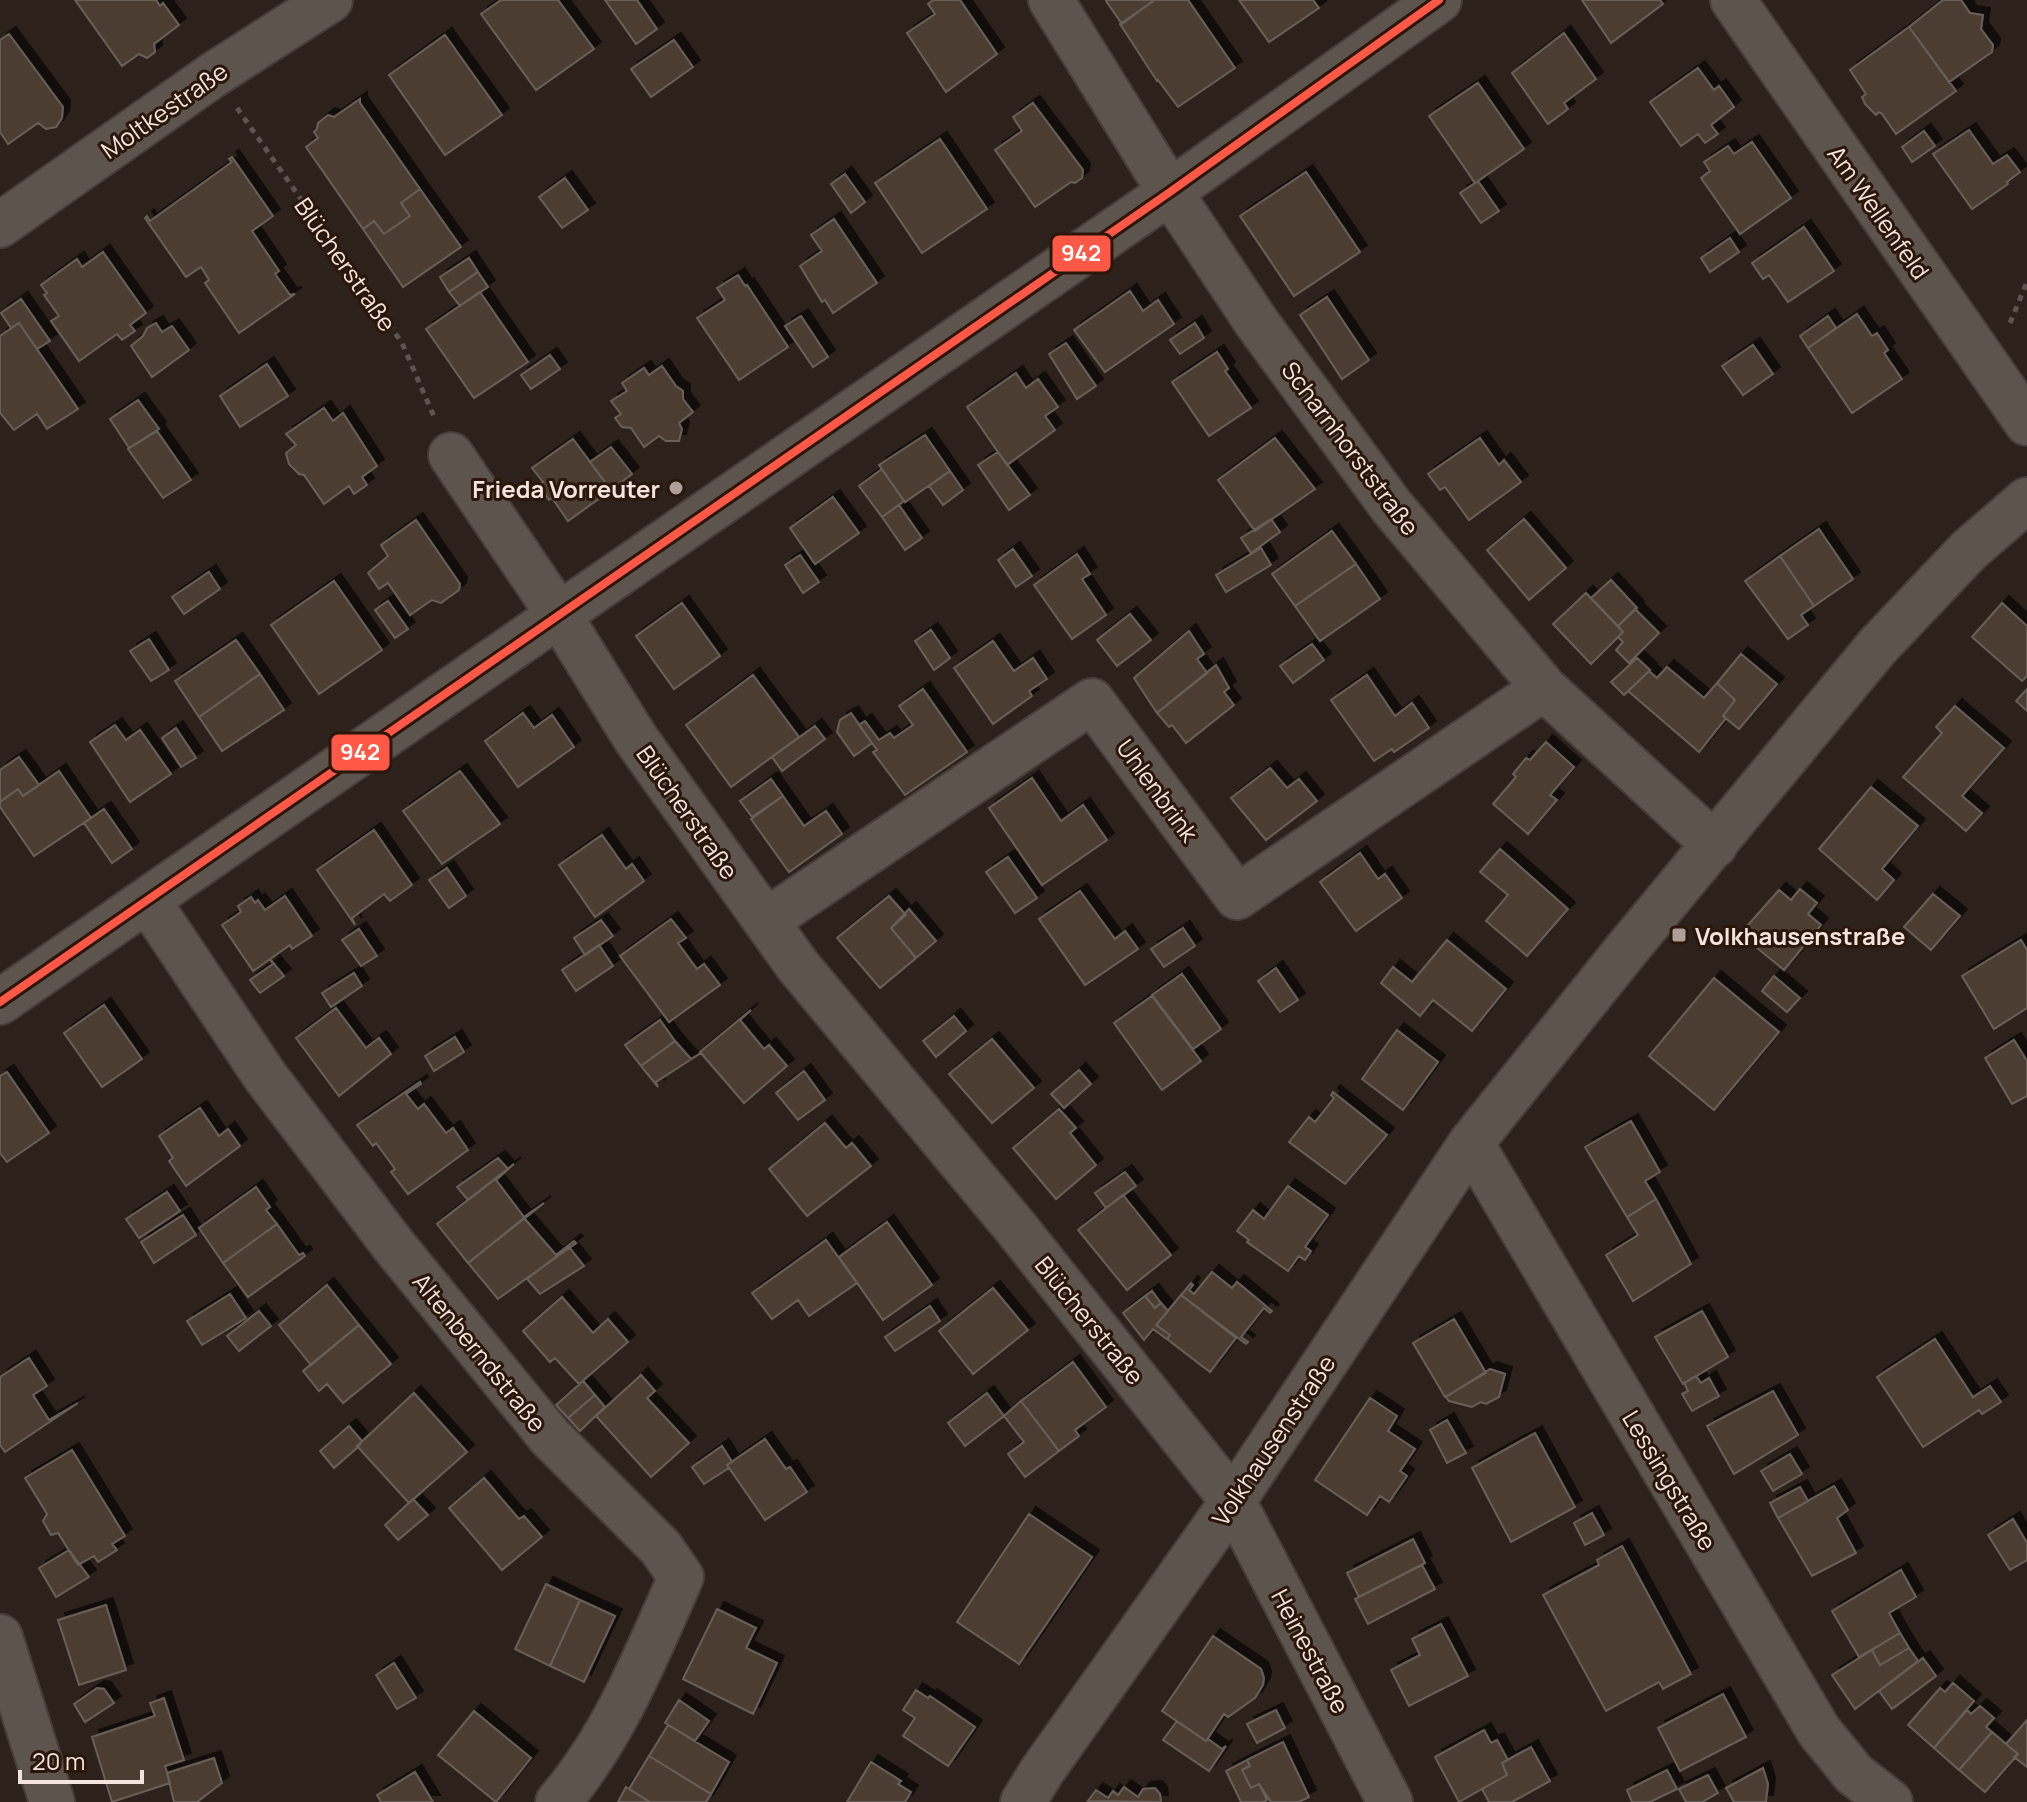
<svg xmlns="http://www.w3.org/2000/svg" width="2027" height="1802" font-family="Manrope,sans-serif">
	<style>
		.building { fill: #4c3e33; stroke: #685f59; stroke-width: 2; filter: url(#shadow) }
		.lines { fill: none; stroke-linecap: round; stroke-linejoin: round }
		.street-casing { stroke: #473d38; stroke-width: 48 }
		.path { stroke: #5d544f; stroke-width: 5; stroke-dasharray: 6 6; stroke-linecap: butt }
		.street { stroke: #5d544d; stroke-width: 44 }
		.bus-1-casing { stroke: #2a160b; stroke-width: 14 }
		.bus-1 { stroke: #ff5846; stroke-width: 8 }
		.poi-dot { fill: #aea099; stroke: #2a160b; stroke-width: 3 }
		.labels { text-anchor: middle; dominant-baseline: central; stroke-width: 6; stroke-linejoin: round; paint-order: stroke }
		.street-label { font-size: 24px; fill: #f3e4dd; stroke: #2a160b }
		.poi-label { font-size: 24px; font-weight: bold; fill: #f3e4dd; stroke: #2a160b; text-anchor: end }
		.line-badge { stroke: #2a160b; stroke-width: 3 }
		.badge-label { font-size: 22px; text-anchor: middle; font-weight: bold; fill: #fff }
	</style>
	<defs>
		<filter id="shadow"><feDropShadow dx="7" dy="-7" stdDeviation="0" flood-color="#0009"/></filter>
	</defs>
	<rect width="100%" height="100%" fill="#2d211b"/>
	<path class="building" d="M75,0h81l4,6 3,-3 16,22 -25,19 1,8 -8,6 -8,-4 -17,12z
		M501,0h57l36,49 -58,41 -55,-76z
		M605,0h32l20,29 -21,15z
		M933,0h27l37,54 -51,38 -39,-59 28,-19 -7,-10z
		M1108,0h44l1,1 -31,23 -16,-23z
		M1155,0h33l47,68 -57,39 -20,-27 -1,1 -37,-57z
		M1239,0h74l6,8 -50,34z
		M1582,0h78l3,4 -52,39z
		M1943,0h18l9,13 13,2 -2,14 12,16 -1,7 -43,30 -40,-55z
		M1909,27l47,64 -60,43 -14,-20 -3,-2 -3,3 -11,-11 -3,-7 4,-3 -16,-24z
		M1564,33l32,46 -32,24 4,6 -20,15 -36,-51z
		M9,34l54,73 -1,11 -6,9 -10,2 -8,-6 -30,21 -8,-12v-92z
		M445,35l57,80 -57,40 -56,-80z
		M674,40l19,27 -42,30 -20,-28z
		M1698,68l16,22 5,-4 15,21 -23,18 7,9 -13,9 -7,-9 -17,12 -31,-44z
		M1478,83l46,66 -49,34 -46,-67z
		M360,99v4l60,86 -19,14 9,13 -26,18 -10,-13 -11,8 -57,-82 12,-9 -4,-6 3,-3 1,-6 10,-8 6,2z
		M1033,103l50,67 -1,8 -7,5 -4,-1 -36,25 -40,-57 27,-19 -9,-14z
		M1969,130l24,34 14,-9 13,17 -13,10 1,2 -36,25 -39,-55z
		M1924,131l11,15 -23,16 -10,-15z
		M940,139l47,70 -65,44 -47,-70z
		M1752,142l39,56 -51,36 -39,-56 9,-7 -6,-9 24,-16 6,8z
		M232,157l41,59 -21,15 27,40 -4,3 15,21 5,-1 -56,39 -34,-50 4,-3 -8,-13 -15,10 -41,-59 2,-2 3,5 82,-59 -3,-3z
		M1306,172l54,80 -66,44 -54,-80z
		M845,174l20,28 -14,11 -20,-29z
		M565,178l23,32 -26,18 -23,-31z
		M1478,181l21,30 -18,12 -21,-30z
		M420,189l41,58 -58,40 -40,-58 11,-8 10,13 26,-18 -9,-13z
		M834,219l43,64 -44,30 -8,-13 -3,2 -22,-36 22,-15 -11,-16z
		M1804,227l30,44 -46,31 -19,-27 -6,4 -11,-16z
		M1730,238l9,14 -29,20 -9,-14z
		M103,252l43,61 -16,12 5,6 -13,9 -5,-6 -38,27 -28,-40 8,-5 -15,-21 3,-2 -6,-8 36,-26 5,8z
		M469,258l9,14 -29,20 -9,-15z
		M478,272l10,15 -28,19 -11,-14z
		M738,275l7,11 2,-1 41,62 -49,33 -42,-62 28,-18 -8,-12z
		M1130,291l13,20 15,-11 16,24 -69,48 -31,-42z
		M480,292l48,70 -54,36 -48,-69z
		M1327,297l42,63 -27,19 -42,-64z
		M21,299l29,42 -13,8 -18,-26 -8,5 -10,-15z
		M1857,314l15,22 5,-3 11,17 -4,3 18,26 -50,34 -44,-65z
		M801,316l27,41 -15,10 -28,-41z
		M1828,316l8,12 -28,20 -8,-12z
		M19,323l59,86 -31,20 -10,-15 -23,16 -14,-17v-77z
		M156,323l6,9 10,-6 17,24 -37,27 -21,-31 12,-10 4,-8z
		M1195,323l9,15 -24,16 -10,-14z
		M1066,343l30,43 -19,13 -28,-45z
		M1753,345l20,29 -30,21 -21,-29z
		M1217,352l11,17 -3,2 26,37 -42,28 -37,-54z
		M550,355l10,14 -29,20 -10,-14z
		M267,364l21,32 -48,31 -20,-31z
		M662,366l14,20 7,5v8l10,13 -14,11 3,6 -3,12h-13l-7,-5 -15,11 -13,-19 -9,-1 -7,-9 6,-4 -10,-13 16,-10 -5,-8 22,-15 5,7z
		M1016,373l10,15 12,-9 20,28 -13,9 10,14 -48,35 -40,-58z
		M138,400l21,29 -30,19 -19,-29z
		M324,408l9,13 10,-8 34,53 -15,11 5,8 -13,9 -5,-8 -25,18 -20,-29 -5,-1 -10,-10 -3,-11 10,-8 -10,-11z
		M157,431l34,49 -28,18 -35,-49z
		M925,435l25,36 -45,31 -26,-37z
		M1275,438l40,51 -60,42 -37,-51z
		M1480,438l19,27 5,-5 17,22 -52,38 -24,-33 -5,3 -12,-16z
		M573,439l38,51 -43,31 -16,-23 -3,2 -11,-15 5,-3 -11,-14z
		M611,447l21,27 -21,16 -21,-28z
		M998,452l32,43 -21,15 -31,-45z
		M882,469l22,32 -22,16 -23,-31z
		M950,471l13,19 -20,15 -14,-19z
		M833,497l26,36 -44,31 -25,-36z
		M899,505l23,33 -17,12 -23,-33z
		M1271,519l9,13 -29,21 -10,-15z
		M1524,519l42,49 -37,32 -42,-50z
		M416,520l44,64 -1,6 -18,13 -9,-3 -22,15 -22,-32 -9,6 -11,-16 20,-17 -7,-11z
		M1819,529l34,50 -39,27 -34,-50z
		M1332,531l24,33 -61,42 -23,-32z
		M1261,548l10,17 -45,27 -10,-17z
		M1013,549l19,27 -16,11 -18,-27z
		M1077,554l13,20 -8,5 24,36 -34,24 -38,-54z
		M800,555l19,27 -16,11 -18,-28z
		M1780,556l34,50 -13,9 7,10 -20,14 -43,-58z
		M1356,564l24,35 -60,42 -25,-35z
		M209,572l11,17 -36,25 -12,-17z
		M1611,580l26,28 -19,18 -27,-28z
		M334,581l48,69 -63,44 -48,-69z
		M1586,593l37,39 -32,32 -38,-40z
		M388,601l20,28 -13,9 -20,-28z
		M682,603l38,53 -46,33 -38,-53z
		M2002,603l25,23v50l-5,5 -50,-44z
		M1635,609l24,24 -30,30 -13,-13 7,-8 -5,-5 5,-5 -5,-6z
		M1130,614l21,26 -34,26 -20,-26z
		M931,630l19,28 -16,12 -19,-29z
		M1189,631l15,23 -7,5 10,14 -50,40 -23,-35z
		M149,639l20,31 -18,11 -21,-30z
		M236,640l24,34 -61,43 -24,-36z
		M993,641l21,30 19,-13 14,21 -18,12 3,5 -39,28 -39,-56z
		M1312,644l12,16 -31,23 -13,-17z
		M1741,654l36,30 -38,45 -16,-13 12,-16 -18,-17z
		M1637,658l13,12 -26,25 -13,-13z
		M1216,665l13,23 -5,4 10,13 -48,38 -14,-18 -3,2 -12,-14z
		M1667,667l37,31 13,-15 18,17 -12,16 3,2 -27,34 -71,-61 21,-20 8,7z
		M260,674l24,36 -62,41 -23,-34z
		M753,675l46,62 -68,50 -45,-62z
		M1367,675l28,41 17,-13 17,25 -35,24 -2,-3 -18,12 -43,-61z
		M923,689l44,63 -62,43 -32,-43 4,-2 -18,-25 6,-4 14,19 11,-7 4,5 19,-13 -14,-19z
		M2027,689v22l-11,-10z
		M1955,706l49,42 -42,48 20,17 -16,18 -63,-54 39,-44 -6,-6z
		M523,713l11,15 18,-13 22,32 -56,40 -33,-46z
		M851,713l21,30 -18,13 -17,-24 3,-12z
		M115,725l11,15 14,-10 31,44 -41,28 -40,-60z
		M815,726l10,13 -43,32 -10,-14z
		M176,728l20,30 -15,9 -19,-29z
		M1546,742l28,25 -24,28 7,5 -29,34 -35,-30 23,-27 -3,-3 13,-16 4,2z
		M19,757l20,28 -16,11 -5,-7 -18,13v-32z
		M1270,768l17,20 12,-9 18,22 -51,39 -35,-42z
		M59,771l32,47 -57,38 -34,-49v-5l18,-13 5,7z
		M460,771l40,53 -58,40 -39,-53z
		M1032,778l29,43 22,-16 24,35 -65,45 -53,-77z
		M771,779l12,17 -31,21 -12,-16z
		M1871,787l47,39 -36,43 12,11 -17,20 -58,-51z
		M783,796l21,30 22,-15 16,23 -53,38 -38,-53z
		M104,809l28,40 -20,14 -28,-40z
		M374,830l38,55 -22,16 -6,-7 -32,24 3,7 -38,-55z
		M602,835l24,34 6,-5 12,17 -49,36 -36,-52z
		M1500,849l68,60 -41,47 -41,-35 22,-26 -28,-23z
		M1360,853l18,26 7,-5 17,24 -46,33 -36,-49z
		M1008,857l29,41 -22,15 -29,-41z
		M447,868l19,28 -17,12 -20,-28z
		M1800,889l17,14 -9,11 13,11 -37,45 -44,-36 39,-44 12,10z
		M1080,891l35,48 10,-8 13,18 -53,36 -46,-66z
		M1933,894l27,22 -29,34 -27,-23z
		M285,896l27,40 -20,13 -2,-4 -37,26 -31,-46 19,-13 -3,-6 13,-9 4,6 3,-3 7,10z
		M889,896l17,19 -15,13 25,30 -36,30 -43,-50z
		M909,909l27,32 -20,17 -25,-30z
		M671,919l15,19 -8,5 19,26 7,-5 16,21 -51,37 -49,-66z
		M601,920l12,16 -28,19 -11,-17z
		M1183,928l12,18 -31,21 -13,-18z
		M359,929l18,27 -16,10 -19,-26z
		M1447,940l59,49 -34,42 -39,-31 -13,16 -39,-33 12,-16 19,15z
		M2021,940l6,10v58l-33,21 -32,-53z
		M599,945l14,21 -37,25 -14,-21z
		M270,959l14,17 -24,17 -10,-13 23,-16z
		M1276,968l22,32 -18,12 -22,-31z
		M354,973l8,13 -31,21 -9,-14z
		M1182,974l39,55 -28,20 -41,-54z
		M1774,976l26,22 -13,14 -25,-21z
		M1714,978l65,54 -65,78 -65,-54z
		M1152,996l49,65 -39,29 -48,-67z
		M104,1005l38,54 -40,28 -38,-54z
		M336,1008l30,40 13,-10 12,16 -52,42 -43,-58z
		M751,1010l-11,10 24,29 5,-4 18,21 -43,37 -44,-51z
		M954,1016l12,15 -30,26 -13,-16z
		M660,1020l15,21 -34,25 -16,-21z
		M1397,1030l41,32 -35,48 -41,-31z
		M455,1037l9,15 -30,19 -9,-15z
		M992,1039l42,49 -42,35 -43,-49z
		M2014,1040l13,21v35l-15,8 -27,-46z
		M675,1041l16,18 10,-6 -45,29 2,5 -17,-21z
		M1079,1070l12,14 -27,24 -13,-14z
		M804,1071l21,29 -27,20 -22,-27z
		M7,1072l42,61 -42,29 -7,-9v-77z
		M420,1082l1,2 -15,10 12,15 6,-5 22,29 7,-5 15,22 -60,44 -17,-22 4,-3 -19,-26 -3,3 -16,-21z
		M1333,1092l54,43 -42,49 -56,-42 20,-25 6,5 19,-24 -3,-3z
		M200,1108l19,28 9,-7 12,17 -54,40 -17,-25 4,-3 -14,-22z
		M1059,1109l17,19 -6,5 26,32 -40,34 -43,-51z
		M1631,1121l29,51 -15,9 11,18 -29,18 -42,-70z
		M825,1123l21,25 6,-5 19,23 -64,50 -38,-47z
		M498,1158l10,11 -40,31 -11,-13z
		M514,1164l-18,16 28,37 20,-14 -76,60 -31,-39z
		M1125,1172l11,14 -30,22 -11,-15z
		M1288,1186l40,29 -23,32 6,4 -6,9 -6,-4 -11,15 -41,-29 2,-2 -12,-9 16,-21 11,9z
		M256,1187l14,20 -4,3 11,14 -54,39 -24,-35z
		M167,1192l13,19 -41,27 -13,-19z
		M1123,1195l48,60 -44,35 -49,-60z
		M1656,1199l35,65 -58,37 -27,-46 32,-20 -11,-18z
		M183,1215l13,20 -42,28 -13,-21z
		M524,1218l32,37 18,-14 2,2 -78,56 -30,-36z
		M887,1222l45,63 -49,35 -44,-63z
		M277,1224l22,31 4,-2 2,3 -57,41 -25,-34z
		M826,1240l31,43 -48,33 -11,-16 -26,19 -20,-26z
		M569,1247l15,19 -44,28 -13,-15z
		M1212,1272l20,16 5,-6 35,29 -2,2 -6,-5 -23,29 7,5 -2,2 -65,-49 10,-12 2,2 -4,5 5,4z
		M327,1285l32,40 -48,40 -32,-40z
		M993,1288l35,42 -55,44 -34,-43z
		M1152,1291l9,12 -6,5 -10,-12z
		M230,1294l16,24 -44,27 -15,-24z
		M1181,1295l55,43 -26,34 -43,-33 3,-4 -14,-10z
		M1145,1296l10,12 6,-5 7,8 -12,14 14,10 -3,4 -14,-10 -9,11 -21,-27z
		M562,1297l31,36 15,-14 20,23 -49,42 -24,-26 -5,4 -27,-31z
		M930,1306l10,15 -45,30 -10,-14z
		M259,1311l12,15 -32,25 -12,-15z
		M1702,1311l26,46 -45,27 -28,-47z
		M1454,1319l32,54 -41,24 -32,-54z
		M359,1325l32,39 -48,39 -16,-19 -8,7 -16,-20z
		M1935,1339l38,58 17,-11 11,16 -19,12 -3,-4 -56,37 -46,-70z
		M29,1358l18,28 -14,9 16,25 29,-17 -73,49 -5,-7v-68z
		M1073,1362l33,45 -31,23 4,6 -20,15 -38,-50z
		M1490,1369l15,5 -6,23 -13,7 -5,-2 -9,5 -23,-6 -3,-4z
		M641,1375l14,16 -8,7 42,45 -38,34 -55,-61z
		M1696,1376l5,7 8,-5 10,18 -27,15 -10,-17 6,-3 -4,-8z
		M583,1381l12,14 -27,23 -12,-13z
		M1773,1391l25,44 -64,39 -27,-48z
		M414,1393l53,59 -58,51 -52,-57z
		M987,1393l17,23 -39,30 -17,-23z
		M595,1395l10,12 -25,24 -12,-13z
		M1370,1398l27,18 -9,15 27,18 -15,22 7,5 -18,26 -9,-6 -13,19 -52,-35z
		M1021,1401l38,50 -34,26 -17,-23 16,-12 -20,-26z
		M1447,1420l19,33 -19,10 -17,-33z
		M349,1426l13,15 -4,6 -24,21 -14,-17z
		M1535,1433l40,74 -64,35 -39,-74z
		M765,1439l21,30 4,-2 17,25 -42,28 -38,-55z
		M722,1446l10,16 -5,3 2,3 -25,16 -12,-17z
		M72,1450l53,86 -13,8 5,6 -19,12 -4,-6 -16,9 -20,-32 -7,2 -8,-14 4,-7 -22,-36z
		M1790,1454l12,20 -29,17 -12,-20z
		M484,1478l35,41 5,-3 18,21 -40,33 -53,-62z
		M1834,1486l14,24 -11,8 19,35 -44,23 -34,-58z
		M1800,1487l8,14 -30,17 -8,-15z
		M413,1499l15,16 -30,25 -13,-15z
		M1592,1513l12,22 -19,10 -11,-22z
		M1029,1514l63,43 -73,107 -62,-42z
		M2013,1519l14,24v17l-17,10 -22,-35z
		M1413,1539l12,24 -66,34 -12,-24z
		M1622,1546l69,128 -28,15 -4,-7 -53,29 -63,-116 56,-30 -2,-5z
		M69,1550l20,27 -33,20 -17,-29z
		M1422,1565l13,24 -67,35 -13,-25z
		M1901,1570l15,27 -27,16 11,20 -41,24 -27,-46z
		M546,1584l34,16 -30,66 -35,-17z
		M580,1600l35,16 -31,66 -34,-16z
		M106,1605l20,65 -47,15 -21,-65z
		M717,1609l39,19 -10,20 31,15 -24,51 -70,-35z
		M1441,1624l27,52 -59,30 -18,-36 29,-15 -8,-16z
		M1900,1633l9,15 -29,17 -8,-15z
		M1213,1636l48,33 3,9 -1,7 -8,13 -27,19 -4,-3 -18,27 -44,-30z
		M1909,1648l9,13 -63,48 -23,-34 40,-25 8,15z
		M1923,1658l13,18 -44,33 -13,-18z
		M394,1663l22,35 -19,11 -21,-34z
		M1953,1683l21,18 -40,47 -26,-23 32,-37 5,4z
		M97,1688l7,1 10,14 -29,19 -11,-18z
		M916,1690l12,8 2,-2 45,31 -27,39 -45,-30 12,-18 -12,-8z
		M1723,1694l23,43 -66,34 -22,-43z
		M164,1698l20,62 -19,6 5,17 -58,19 -20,-65 63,-21 -5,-13z
		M679,1700l30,21 -14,20 -30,-18z
		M1980,1706l14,12 -8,9 6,5 -33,38 -25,-22 33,-38 4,4z
		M1276,1710l9,18 -28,15 -10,-19z
		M474,1711l57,47 -35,44 -58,-47z
		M2027,1720v47l-13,-10 4,-3 -12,-10z
		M1177,1721l29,20 2,-2 14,10 4,-3 -17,25 -46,-31z
		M668,1725l61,37 -18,32 -62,-38z
		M1484,1730l7,13 6,-3 11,20 -6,3 5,12 -48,27 -24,-45z
		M1992,1732l26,22 -33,38 -26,-22z
		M1283,1742l26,55 -10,5h-28l-12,-18 -8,4 -9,-18 8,-4 -3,-6z
		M1531,1747l19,34 -38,21h-23l-7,-13 25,-14 -5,-12z
		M649,1756l62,38 -5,8h-56l-21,-13z
		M214,1758l8,25 -25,19h-23l-7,-29z
		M1247,1760l3,6 -8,4 9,18 8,-4 8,16 -4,2h-22l-15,-31z
		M871,1762l30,19 -3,3 13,8 -6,10h-58z
		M1763,1768l5,16 -2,18h-32l-8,-14z
		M1667,1770l10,19 -27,13h-18l-5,-12z
		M415,1772l18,30h-52l-4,-7z
		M1708,1775l10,18 -16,9h-16l-7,-13z
		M626,1787l3,2 21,13h-32z
		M1124,1787l14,10 5,-8 12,-1 5,6 1,8 -73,-1 8,-11 12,8 5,-7 5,4z"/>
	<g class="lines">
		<defs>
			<path id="street" d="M1051,0l119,192 87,131 135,184 152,181 171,157
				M1733,0l294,423
				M0,225l213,-150 117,-75
				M451,455l108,160 77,124 162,227 218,262 217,273 157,301
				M148,901l117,175 129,170 156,191 111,111 20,29c-34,77 -67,160 -123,225
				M766,921l326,-220 145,196 307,-209
				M0,1002l1170,-810 269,-192
				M1471,1143l348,588 35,43 36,28
				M0,1637l52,165
				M1023,1802l19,-31 191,-270 238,-358 156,-194 250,-302 92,-97 58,-50"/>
		</defs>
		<use href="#street" class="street-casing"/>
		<path class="path" d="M237,108l165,235 33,76
			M2010,323l17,-41"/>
		<use href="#street" class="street"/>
		<defs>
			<path id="bus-1" d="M0,1002l1170,-810 269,-192"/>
		</defs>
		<use href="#bus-1" class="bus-1-casing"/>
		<use href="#bus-1" class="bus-1"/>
	</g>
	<g class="poi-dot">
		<circle cx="676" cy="488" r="8"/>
		<rect x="1671" y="927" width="16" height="16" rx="4"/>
	</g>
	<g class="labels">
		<g class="street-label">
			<text transform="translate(164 110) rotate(-35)">Moltkestraße</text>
			<text transform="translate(1879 212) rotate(55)">Am Wellenfeld</text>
			<text transform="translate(346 264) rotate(55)">Blücherstraße</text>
			<text transform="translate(1351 448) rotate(53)">Scharnhorststraße</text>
			<text transform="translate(1158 790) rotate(54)">Uhlenbrink</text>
			<text transform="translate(688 812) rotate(55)">Blücherstraße</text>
			<text transform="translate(1090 1320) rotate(51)">Blücherstraße</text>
			<text transform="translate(480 1352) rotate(51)">Altenberndstraße</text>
			<text transform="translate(1273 1440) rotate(-56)">Volkhausenstraße</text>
			<text transform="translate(1670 1480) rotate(59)">Lessingstraße</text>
			<text transform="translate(1311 1651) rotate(62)">Heinestraße</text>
		</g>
		<g class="poi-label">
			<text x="660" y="488">Frieda Vorreuter</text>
			<text x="1695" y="935" text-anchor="start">Volkhausenstraße</text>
		</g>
	</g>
	<g class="line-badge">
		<rect x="1051" y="234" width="61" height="39" rx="8" fill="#ff5846"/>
		<rect x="330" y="733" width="61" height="39" rx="8" fill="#ff5846"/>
	</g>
	<g class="badge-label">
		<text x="1081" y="261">942</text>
		<text x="360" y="760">942</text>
	</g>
	<path d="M20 1770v12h122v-12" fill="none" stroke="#f3e4dd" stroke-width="4"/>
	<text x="32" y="1770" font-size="24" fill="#f3e4dd" stroke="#2a160b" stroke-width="6" paint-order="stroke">20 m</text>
</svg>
